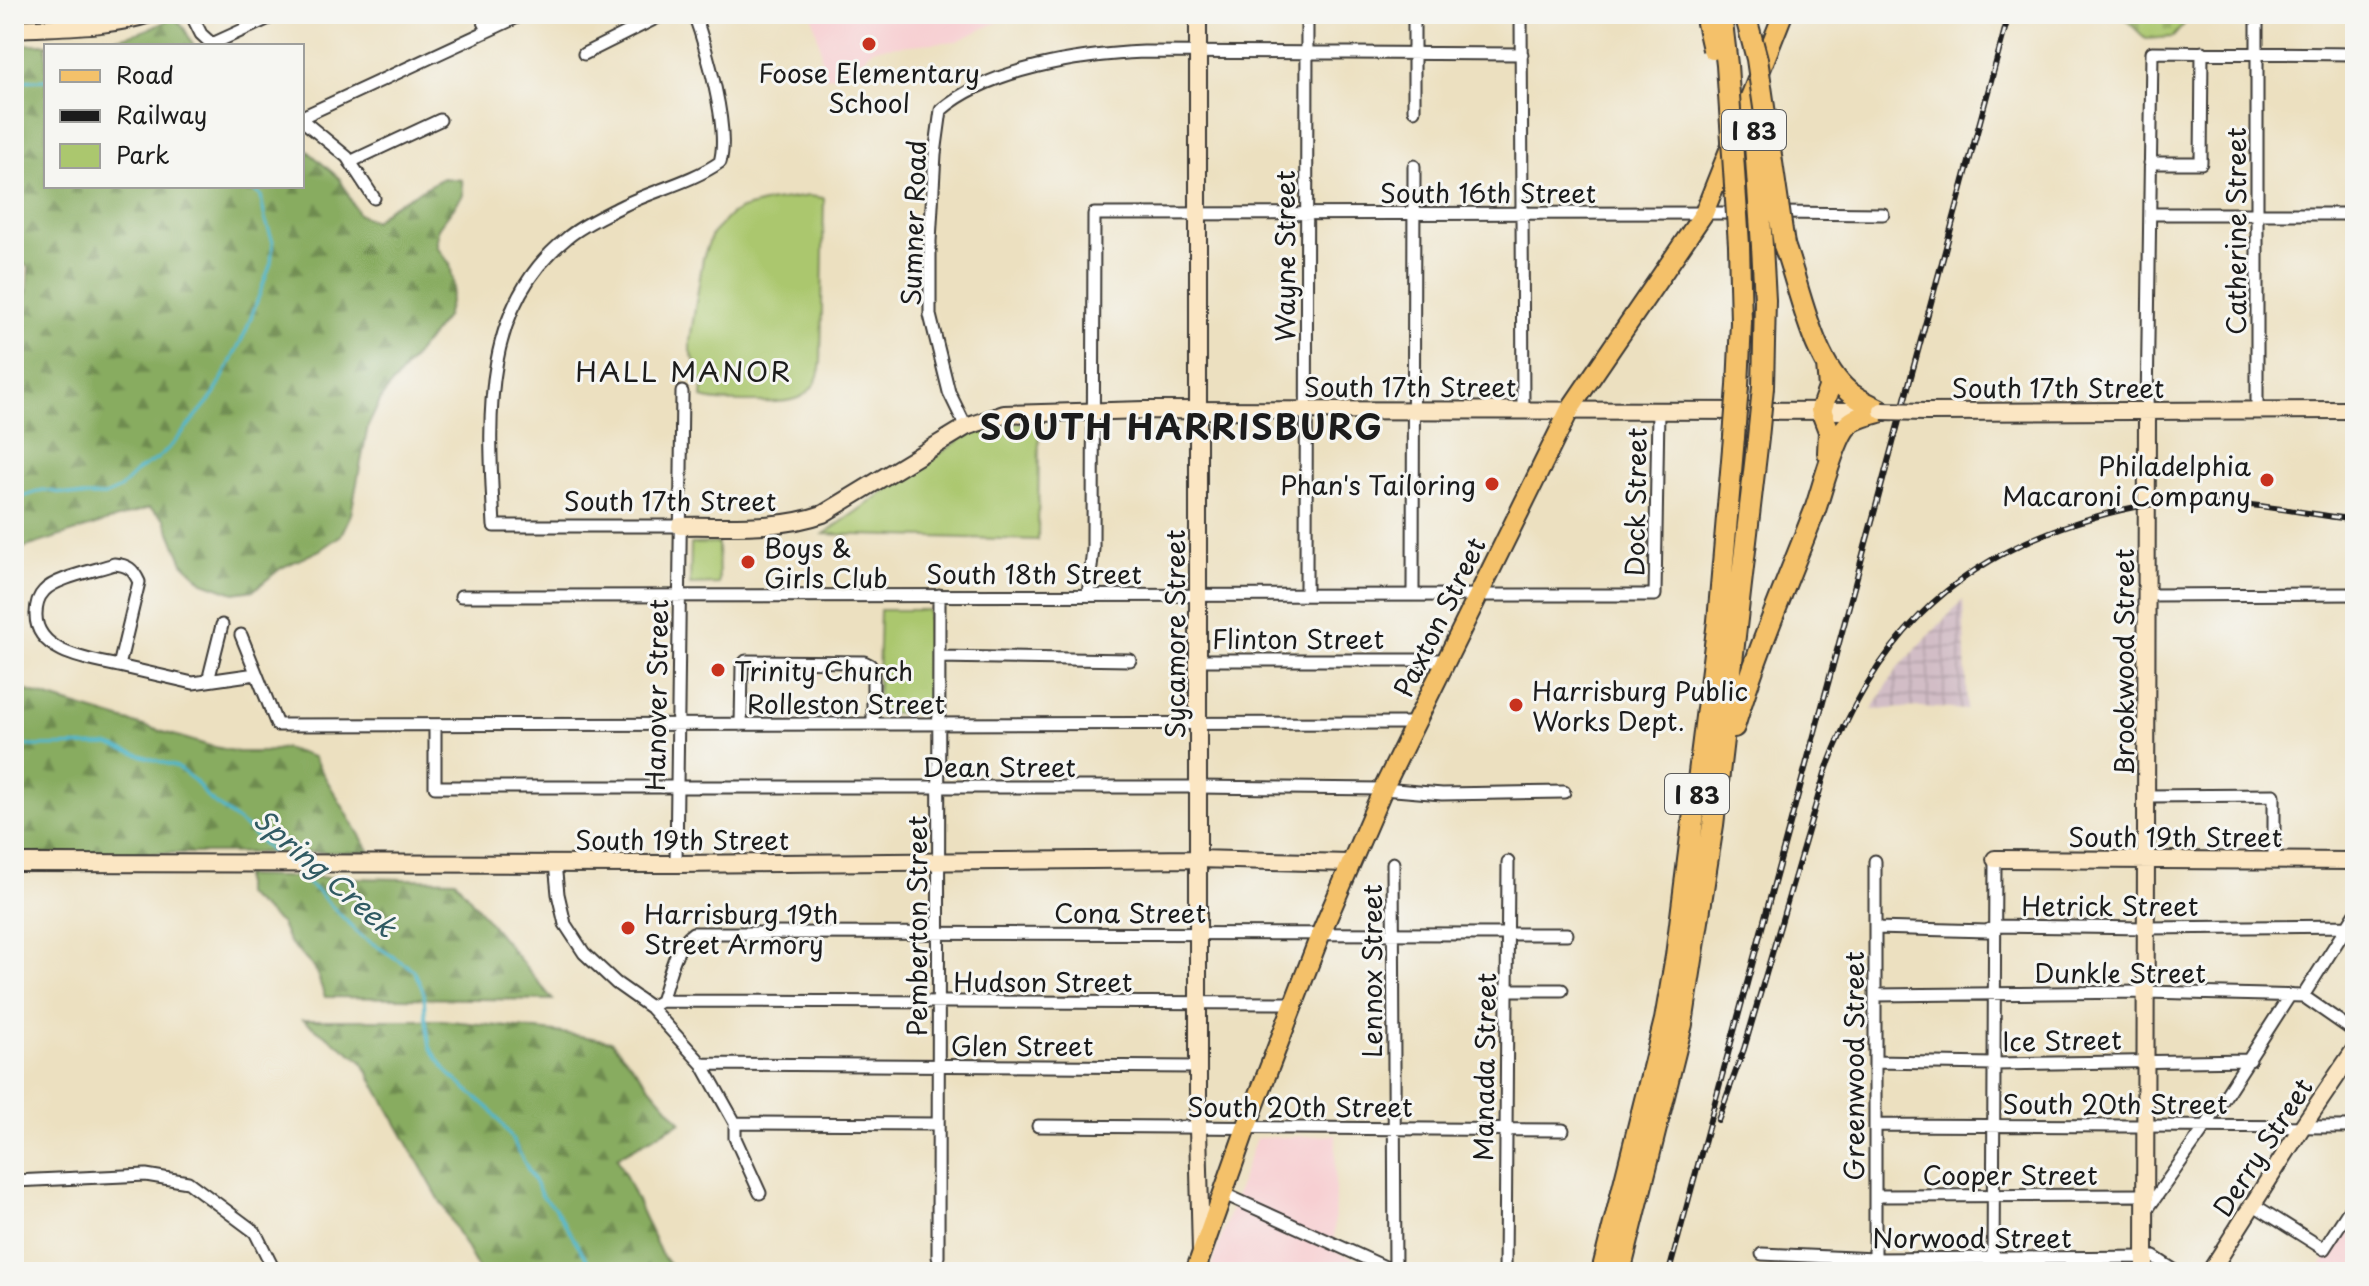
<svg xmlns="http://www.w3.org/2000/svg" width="2369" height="1286" font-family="'Playpen Sans',sans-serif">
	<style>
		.built { fill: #f7cfd2 }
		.industrial { fill: url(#industrial-grid) }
		.forest { fill: url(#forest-firs); stroke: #52643e; stroke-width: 2 }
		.cemetery { fill: url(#cemetery-stones); stroke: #647245; stroke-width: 2 }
		.park { fill: #abc76e; stroke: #647245; stroke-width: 2 }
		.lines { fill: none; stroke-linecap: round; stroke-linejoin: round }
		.stream { stroke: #4fb7cd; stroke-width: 3 }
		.street-casing { stroke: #3b3935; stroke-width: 15 }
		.secondary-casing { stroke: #3b3935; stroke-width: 20 }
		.primary-casing { stroke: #3b3935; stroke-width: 22 }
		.highway-casing { stroke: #3b3935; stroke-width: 24 }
		.street { stroke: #fff; stroke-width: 11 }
		.secondary { stroke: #fbe6c3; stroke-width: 16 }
		.primary { stroke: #f4c16a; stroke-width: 18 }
		.highway { stroke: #f4c16a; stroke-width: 20 }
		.rail-casing { stroke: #1c1c1c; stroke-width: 6 }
		.rail { stroke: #f6f6f2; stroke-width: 3; stroke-dasharray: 9; stroke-linecap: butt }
		.secondary-bridge-casing { stroke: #3b3935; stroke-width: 20; stroke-linecap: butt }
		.highway-bridge-casing { stroke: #3b3935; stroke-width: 24; stroke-linecap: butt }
		.secondary-bridge { stroke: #fbe6c3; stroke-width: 16 }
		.highway-bridge { stroke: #f4c16a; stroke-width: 20 }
		.poi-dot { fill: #c8321e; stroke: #f6f6f2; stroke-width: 3 }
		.labels { text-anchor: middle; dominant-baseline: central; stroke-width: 6; stroke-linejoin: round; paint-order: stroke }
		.shield { fill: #f6f6f2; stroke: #5d5d5c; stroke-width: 2 }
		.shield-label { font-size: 24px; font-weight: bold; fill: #1c1c1c }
		.poi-label { font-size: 26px; fill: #1c1c1c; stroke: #f6f6f2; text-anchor: start }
		.street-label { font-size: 26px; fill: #1c1c1c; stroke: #f6f6f2 }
		.neighbourhood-label { font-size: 28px; letter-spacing: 2px; fill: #1c1c1c; stroke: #f6f6f2 }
		.water-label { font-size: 28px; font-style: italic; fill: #305a63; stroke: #f6f6f2 }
		.district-label { font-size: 34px; font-weight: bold; letter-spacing: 2px; fill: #1c1c1c; stroke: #f6f6f2 }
	</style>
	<defs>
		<pattern id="industrial-grid" width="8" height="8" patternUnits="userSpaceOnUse" patternTransform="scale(2)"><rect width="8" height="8" fill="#d2bdc6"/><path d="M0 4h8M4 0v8" fill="none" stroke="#b4a2aa"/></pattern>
		<pattern id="forest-firs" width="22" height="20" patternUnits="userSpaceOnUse" patternTransform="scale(2)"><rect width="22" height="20" fill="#88ac61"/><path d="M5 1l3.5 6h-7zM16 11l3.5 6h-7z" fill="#6e8b4f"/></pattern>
		<pattern id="cemetery-stones" width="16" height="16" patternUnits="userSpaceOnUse" patternTransform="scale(2)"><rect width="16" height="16" fill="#abc76e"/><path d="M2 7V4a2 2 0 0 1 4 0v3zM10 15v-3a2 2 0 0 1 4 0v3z" fill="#93aa5f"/></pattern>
	</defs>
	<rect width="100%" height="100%" fill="#f6f6f2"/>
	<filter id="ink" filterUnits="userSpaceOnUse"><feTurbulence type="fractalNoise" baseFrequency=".0125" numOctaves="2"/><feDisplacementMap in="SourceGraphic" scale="16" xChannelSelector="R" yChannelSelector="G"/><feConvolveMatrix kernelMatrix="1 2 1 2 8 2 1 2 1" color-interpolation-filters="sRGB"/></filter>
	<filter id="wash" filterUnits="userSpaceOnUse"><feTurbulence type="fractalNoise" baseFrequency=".006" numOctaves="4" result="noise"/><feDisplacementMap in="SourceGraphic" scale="32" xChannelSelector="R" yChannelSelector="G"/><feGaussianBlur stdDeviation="1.8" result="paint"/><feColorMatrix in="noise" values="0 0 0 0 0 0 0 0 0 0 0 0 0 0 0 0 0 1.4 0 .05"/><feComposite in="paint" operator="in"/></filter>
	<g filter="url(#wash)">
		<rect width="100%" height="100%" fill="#ece0c0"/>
		<path class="built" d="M812,14h203l-58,27 -82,7 -33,28 -19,1 -3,-30z
			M1336,1135l-2,115 51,22h-176l47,-134z
			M2355,1212v60h-38z"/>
		<path class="industrial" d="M1963,600l4,110 -46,-3 -49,3 26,-42z"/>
		<path class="forest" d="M174,17l10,11 10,18h-148v140h256v-40l38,33 18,35 16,7 16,-14 53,-29 19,2 1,15 -25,33 -1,19 13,17 4,23 -8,30 -64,80 -14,29 -17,88 -10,21 -21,15 -39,18 -27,22 -20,3 -31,-11 -20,-19 -19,-45 -15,-10 -135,43v-176l7,-8 8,-99 -15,-12v-211c59,-3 107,2 160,-28z
			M14,687l196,59 28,6h26l20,-4 29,9 57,95 -356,2z
			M244,876l211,4 98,120 -228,-3 -10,-28 -27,-28 -7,-17 -37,-30z
			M303,1020h138l115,12 55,9 70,81 -64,35 44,97 14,18h-195l-119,-212z"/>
		<path class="cemetery" d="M2120,14h73l-20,23 -27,2z"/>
		<path class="park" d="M809,196l15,2 -3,164c-5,45 -38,40 -74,40 -14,-1 -31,1 -45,-4l1,-15 -8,-7 3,-8 -8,-17v-11l13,-82 9,-24 19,-20 10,-5 26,-7z
			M1039,420l-1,120 -214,-6 140,-97 37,-12z
			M718,543l1,41 -29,1 1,-41z
			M880,610h48l1,103h-52z"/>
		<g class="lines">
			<path class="stream" d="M14,81l32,-1
				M14,500l29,-10 37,6h25l13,-6 20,-20 19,-11 17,-16 40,-48 32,-64 25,-68 2,-21 -8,-23 -4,-23 -13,-10
				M14,744l18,2 77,-1 68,22 18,14 13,17 40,31 29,29
				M292,870l25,21 44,45 53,34 10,23 1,20 5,34 19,27 41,35 20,26 32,61 12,11 41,65"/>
		</g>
	</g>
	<g filter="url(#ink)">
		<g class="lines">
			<defs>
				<path id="street" d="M191,14l10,20 13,12
					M480,14l8,16
					M1414,14v96
					M1521,14l2,395
					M212,44l66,-30
					M584,54l80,-40
					M302,117l222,-103
					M302,120l45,37 27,41
					M350,162l90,-42
					M2150,163h51l1,-111
					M1775,213l108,1
					M2150,214h205
					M2147,410l5,-358 203,2
					M2257,410v-396
					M966,427l-17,-35 -19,-77v-74l5,-87 6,-44c49,-42 139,-55 203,-58l378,2
					M680,526h-186c-5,-101 -16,-217 73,-288 15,-13 36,-22 53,-31 31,-16 72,-25 100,-45 10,-33 -14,-115 -26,-148
					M114,564c14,1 19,5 25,18l-20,84c-29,-6 -84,-13 -83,-52 0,-8 2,-17 8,-23 11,-13 53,-21 70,-27z
					M1088,595l5,-46 1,-335 648,-1
					M1306,595l1,-581
					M1413,595l1,-429
					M2147,595l208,-1
					M461,596l1194,-1 3,-185
					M241,635l36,90 1138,-2
					M939,657l191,3
					M1198,660h249
					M119,666l74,17 63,-9
					M208,681l14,-56
					M741,725l1,-59 4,-5 118,1 6,3 3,8v51
					M435,726v61h763l185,2 59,5 122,-2
					M2146,796l128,-1v65
					M555,863l3,31 7,30 19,29 32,30 34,24 52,57 33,59v15l25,55
					M1393,863l2,409
					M676,864l6,-472
					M1875,928l112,3 8,-5 151,2 201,-2
					M1507,990h55
					M1875,995l271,-3 157,4 52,36
					M2303,996l52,-82
					M661,1001c8,-22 12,-54 32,-68l874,1
					M650,1007l11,-6 633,2
					M1875,1062l119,2 256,-4
					M702,1064l496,3
					M735,1123l203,1
					M1875,1125l480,2
					M1038,1126l525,4
					M14,1181l132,-6 42,7 67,50 20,40
					M1222,1193l174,79
					M1875,1196l270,-1
					M2254,1205l70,44 31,-48
					M2146,1211l60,-85 84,-131
					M1762,1254l113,5 279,-2 23,15
					M938,1257l1,-662
					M1505,1272l3,-410
					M1875,1272v-411
					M1993,1272l2,-413"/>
				<path id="secondary" d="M1198,14v1114l3,125
					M14,29c45,-3 93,-1 136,-15
					M1926,412l429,-2
					M680,526c48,-1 97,4 143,-12l143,-87 38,-13 141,-4 726,1
					M1995,859l360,2
					M14,863l662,1 522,-5 151,4
					M2145,1272l2,-862
					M2210,1272l92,-145 53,-78"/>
				<path id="primary" d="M1195,1272l51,-144 75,-195 62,-144 187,-380 134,-196 79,-199"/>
				<path id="highway" d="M1784,245c16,43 28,117 65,147 10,8 22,13 33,19
					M1762,246l3,54 -2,87
					M1827,365l2,23 -8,22 8,21 -1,22
					M1738,386l3,-64 -2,-77
					M1734,727c22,-74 53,-145 81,-217 7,-20 20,-73 33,-85 8,-9 23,-10 34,-14
					M1602,1272l63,-252 11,-64 42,-335 16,-184
					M1620,1272l62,-248 31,-199 45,-387"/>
			</defs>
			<use href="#street" class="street-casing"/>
			<use href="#secondary" class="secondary-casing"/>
			<use href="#primary" class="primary-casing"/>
			<use href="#highway" class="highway-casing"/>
			<use href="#street" class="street"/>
			<use href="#secondary" class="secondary"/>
			<use href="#primary" class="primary"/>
			<use href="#highway" class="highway"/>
			<defs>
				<path id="rail" d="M1718,1120l26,-71 81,-276c47,-128 122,-209 253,-251 35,-11 71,-20 108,-21 56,0 113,11 169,19
					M1669,1272l340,-1258"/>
			</defs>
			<use href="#rail" class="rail-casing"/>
			<use href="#rail" class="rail"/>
			<defs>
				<path id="secondary-bridge" d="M1882,411l44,1"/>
				<path id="highway-bridge" d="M1705,14l8,35
					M1721,14l6,51 12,180
					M1745,14l12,45 27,186
					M1754,130l8,116
					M1734,437l4,-51
					M1758,438l5,-51"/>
			</defs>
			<use href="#secondary-bridge" class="secondary-bridge-casing"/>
			<use href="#highway-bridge" class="highway-bridge-casing"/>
			<use href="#secondary-bridge" class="secondary-bridge"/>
			<use href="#highway-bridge" class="highway-bridge"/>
		</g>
	</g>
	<g class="poi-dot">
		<circle cx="869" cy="44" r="8"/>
		<circle cx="2267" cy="480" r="8"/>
		<circle cx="1492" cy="484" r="8"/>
		<circle cx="748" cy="562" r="8"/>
		<circle cx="718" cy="670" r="8"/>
		<circle cx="1516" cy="705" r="8"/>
		<circle cx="628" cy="928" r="8"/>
	</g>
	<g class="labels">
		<g class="shield">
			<rect x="1722" y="110" width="64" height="40" rx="6"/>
			<rect x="1665" y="774" width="64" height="40" rx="6"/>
		</g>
		<g class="shield-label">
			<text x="1754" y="130">I 83</text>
			<text x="1697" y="794">I 83</text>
		</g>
		<g class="poi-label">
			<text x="869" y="72" text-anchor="middle">Foose Elementary<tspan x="869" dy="30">School</tspan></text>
			<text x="2251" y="465" text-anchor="end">Philadelphia<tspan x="2251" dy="30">Macaroni Company</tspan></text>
			<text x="1476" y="484" text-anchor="end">Phan's Tailoring</text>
			<text x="764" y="547">Boys &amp;<tspan x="764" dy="30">Girls Club</tspan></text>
			<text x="734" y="670">Trinity Church</text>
			<text x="1532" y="690">Harrisburg Public<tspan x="1532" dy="30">Works Dept.</tspan></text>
			<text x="644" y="913">Harrisburg 19th<tspan x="644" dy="30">Street Armory</tspan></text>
		</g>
		<g class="street-label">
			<text x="1488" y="192">South 16th Street</text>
			<text transform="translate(913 223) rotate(-88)">Sumner Road</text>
			<text transform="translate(2235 231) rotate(-90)">Catherine Street</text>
			<text transform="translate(1284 256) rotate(-90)">Wayne Street</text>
			<text x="1410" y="386">South 17th Street</text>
			<text x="2058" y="387">South 17th Street</text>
			<text x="670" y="500">South 17th Street</text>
			<text transform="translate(1635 502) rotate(-89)">Dock Street</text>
			<text x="1034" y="573">South 18th Street</text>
			<text transform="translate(1439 617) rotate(-64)">Paxton Street</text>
			<text transform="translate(1174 634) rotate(-90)">Sycamore Street</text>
			<text x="1298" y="638">Flinton Street</text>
			<text transform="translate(2123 662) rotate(-90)">Brookwood Street</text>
			<text transform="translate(656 695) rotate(-89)">Hanover Street</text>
			<text x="846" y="703">Rolleston Street</text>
			<text x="999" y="766">Dean Street</text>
			<text x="2175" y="836">South 19th Street</text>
			<text x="682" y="839">South 19th Street</text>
			<text x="2110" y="905">Hetrick Street</text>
			<text x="1130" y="912">Cona Street</text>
			<text transform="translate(916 926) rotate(-90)">Pemberton Street</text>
			<text transform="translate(1371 971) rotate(-90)">Lennox Street</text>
			<text x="2120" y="972">Dunkle Street</text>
			<text x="1043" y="981">Hudson Street</text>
			<text transform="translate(2062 1040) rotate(-1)">Ice Street</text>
			<text x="1022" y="1045">Glen Street</text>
			<text transform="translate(1853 1066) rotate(-90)">Greenwood Street</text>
			<text transform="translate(1484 1067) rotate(-89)">Manada Street</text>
			<text x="2115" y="1103">South 20th Street</text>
			<text x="1300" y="1106">South 20th Street</text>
			<text transform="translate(2262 1147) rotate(-57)">Derry Street</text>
			<text x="2010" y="1174">Cooper Street</text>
			<text x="1972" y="1237">Norwood Street</text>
		</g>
		<g class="neighbourhood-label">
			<text x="684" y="370">HALL MANOR</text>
		</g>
		<g class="water-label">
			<text transform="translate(326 872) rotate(41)">Spring Creek</text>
		</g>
		<g class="district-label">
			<text x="1182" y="426">SOUTH HARRISBURG</text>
		</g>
	</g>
	<rect width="2369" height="1286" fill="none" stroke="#f6f6f2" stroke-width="48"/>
	<rect x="44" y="44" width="260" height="144" fill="#f6f6f2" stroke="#9f9f9c" stroke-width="2"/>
	<rect x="60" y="70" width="40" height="12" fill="#f4c16a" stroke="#9f9f9c" stroke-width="2"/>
	<text x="116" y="84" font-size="24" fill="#1c1c1c">Road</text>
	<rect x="60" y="110" width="40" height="12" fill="#1c1c1c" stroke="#9f9f9c" stroke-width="2"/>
	<text x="116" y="124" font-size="24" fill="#1c1c1c">Railway</text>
	<rect x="60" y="144" width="40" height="24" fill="#abc76e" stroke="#9f9f9c" stroke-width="2"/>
	<text x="116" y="164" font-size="24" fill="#1c1c1c">Park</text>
</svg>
